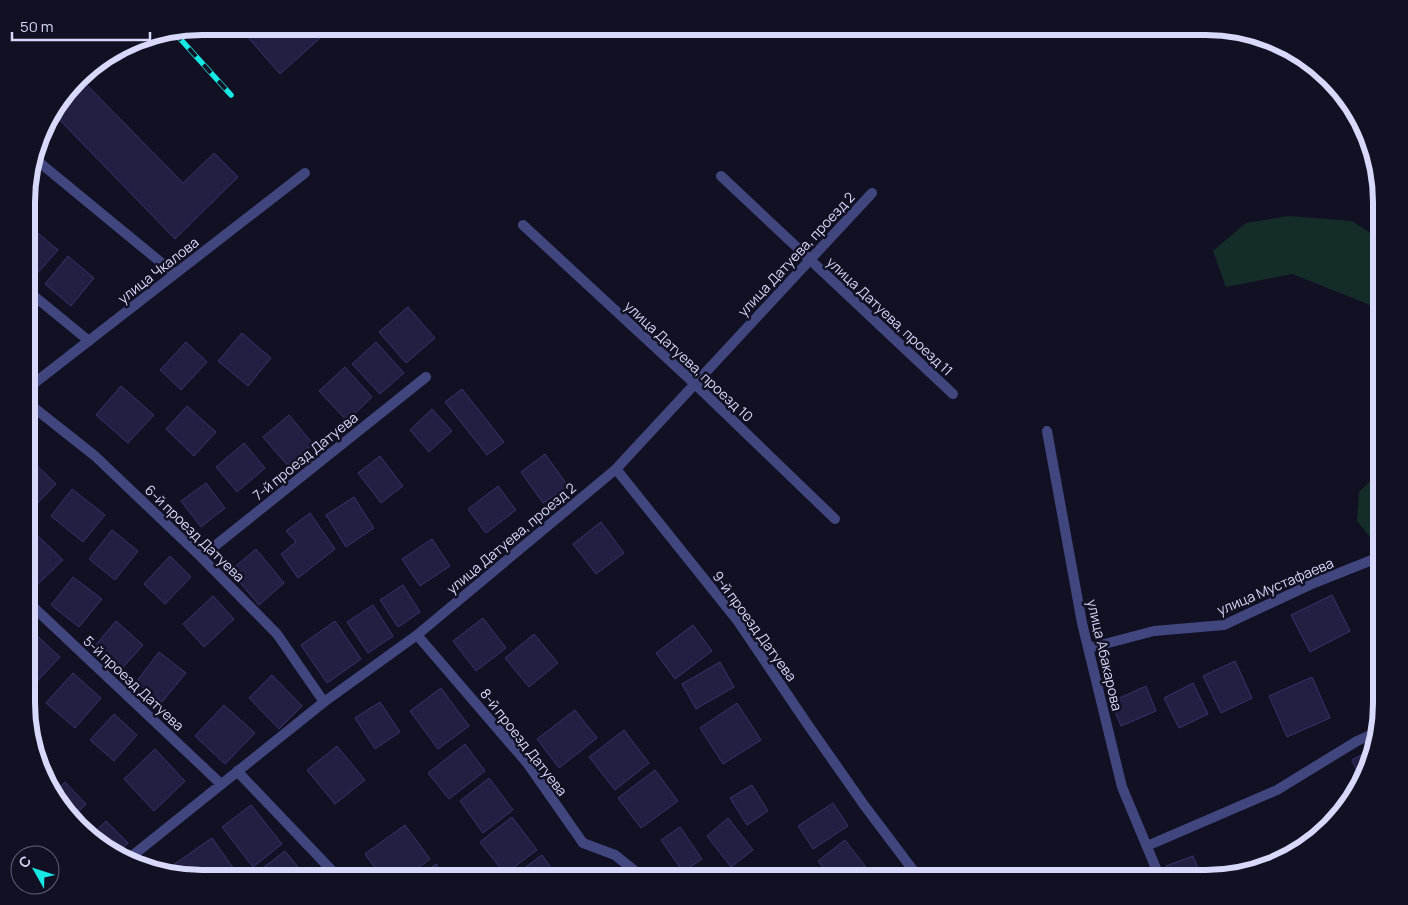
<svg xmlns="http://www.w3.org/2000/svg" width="1408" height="905" font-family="Manrope,sans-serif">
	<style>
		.green { fill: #152d29 }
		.building { fill: #221f43; stroke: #38336c }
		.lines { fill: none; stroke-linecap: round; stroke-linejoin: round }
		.minor { stroke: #41467e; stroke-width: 10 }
		.rail-casing { stroke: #17e8e4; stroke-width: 5.5 }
		.rail { stroke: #121124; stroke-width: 4; stroke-dasharray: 11; stroke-linecap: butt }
		.labels { text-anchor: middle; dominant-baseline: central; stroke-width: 5; stroke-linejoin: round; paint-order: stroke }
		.street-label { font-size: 14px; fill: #d8d8fb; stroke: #121124 }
		.rim { fill: none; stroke: #d8d8fb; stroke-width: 6 }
	</style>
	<rect width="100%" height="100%" fill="#121124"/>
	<path class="green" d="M1288,216l64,5 29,19v77l-13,-13 -76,-30 -66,13 -13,-36 33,-28z
		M1381,471v71h-7l-17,-21 2,-29z"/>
	<path class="building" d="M238,26h72l10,12 -40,36z
		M80,78l103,105 31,-30 24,24 -63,62 -122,-126z
		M32,228l26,22 -24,27 -6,-5v-38z
		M68,256l26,22 -23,28 -26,-22z
		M408,307l27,31 -29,25 -27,-31z
		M242,333l29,25 -23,28 -30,-25z
		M186,342l21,20 -26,28 -21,-20z
		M376,342l28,31 -24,21 -28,-30z
		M345,367l27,30 -25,24 -28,-30z
		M121,386l33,29 -26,28 -32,-28z
		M462,389l42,53 -17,13 -42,-53z
		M187,406l29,26 -22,24 -28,-27z
		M432,409l20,22 -23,21 -19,-22z
		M289,415l24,29 -25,22 -25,-29z
		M244,443l21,25 -28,24 -21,-25z
		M545,454l23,32 -25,17 -22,-31z
		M380,456l23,30 -22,17 -23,-30z
		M28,457l28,27 -26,27 -2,-2z
		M206,483l19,25 -24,19 -20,-26z
		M498,486l18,24 -30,23 -18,-24z
		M72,489l33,26 -22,27 -32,-26z
		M354,497l20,31 -28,19 -20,-32z
		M310,513l25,36 -37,29 -17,-24 15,-12 -10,-11z
		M601,522l23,31 -28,21 -23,-30z
		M112,530l26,21 -23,29 -26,-21z
		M34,532l29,28 -30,29 -5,-5v-46z
		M432,539l18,27 -30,20 -18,-27z
		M256,549l28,34 -25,22 -29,-34z
		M170,556l21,21 -26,27 -21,-20z
		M73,577l29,22 -23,28 -28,-22z
		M403,585l17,27 -22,15 -18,-27z
		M1332,595l18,36 -40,21 -19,-37z
		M213,596l21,23 -30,28 -21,-23z
		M373,605l20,31 -25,17 -21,-31z
		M483,618l23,30 -30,23 -23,-30z
		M116,621l27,24 -23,26 -27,-23z
		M335,621l26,38 -34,24 -26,-38z
		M693,625l19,26 -37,28 -19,-26z
		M31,630l29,27 -31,33 -1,-1v-54z
		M534,634l24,29 -29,24 -24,-29z
		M159,652l27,21 -24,29 -26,-20z
		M1381,654v27l-10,-22z
		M1235,661l17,37 -31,15 -18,-37z
		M720,662l14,25 -38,22 -14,-25z
		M73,673l28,25 -26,30 -29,-25z
		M272,675l30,31 -23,23 -30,-31z
		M1312,677l18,41 -43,19 -18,-41z
		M1193,683l15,31 -29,14 -15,-30z
		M1146,686l10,25 -35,15 -10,-24z
		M441,688l28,38 -31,23 -28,-38z
		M380,702l20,30 -25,17 -20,-31z
		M737,703l24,37 -38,24 -23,-36z
		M224,705l31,28 -30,31 -30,-28z
		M575,710l22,28 -38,30 -22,-29z
		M114,714l23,21 -23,26 -24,-21z
		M624,730l25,33 -34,27 -26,-33z
		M465,744l20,27 -36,28 -21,-26z
		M337,746l28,34 -30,24 -28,-34z
		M155,749l30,32 -31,30 -30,-32z
		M1369,751l-9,27 -8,-18z
		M37,753l11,9 -5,8z
		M655,770l23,31 -37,27 -23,-30z
		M489,778l24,32 -30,23 -23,-32z
		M65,782l21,22 -12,12 -21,-22z
		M752,785l16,26 -21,14 -17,-27z
		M833,803l15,23 -35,23 -15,-23z
		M251,805l31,39 -29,23 -31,-40z
		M512,817l25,33 -32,24 -25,-32z
		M728,818l25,32 -22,17 -24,-31z
		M106,821l22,22 -12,12 -12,-6 -13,-14z
		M405,825l25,34 -26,20h-21l-18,-25z
		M680,827l22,32 -19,13 -22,-32z
		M212,838l29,41h-39l-39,-7z
		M845,840l23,30 -11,9h-25l-14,-18z
		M285,851l20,25 -3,3h-50l-1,-2z
		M542,855l17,24h-48v-1z
		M1193,856l9,22h-31l-5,-12z
		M436,864l11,15h-30z"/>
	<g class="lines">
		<path class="minor" d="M34,158l141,116
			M721,176l232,218
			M523,225l172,159 140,135
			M28,291l61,50
			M28,388l277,-215
			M28,403l67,53 106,101 76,77 47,68
			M1047,431l35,192 40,164 38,91
			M616,469l121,151 71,105 56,80 55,73
			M201,557l225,-180
			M28,602l193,182
			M417,635l110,128 56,80 32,12 20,16 7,8
			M1089,648l65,-17 70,-6 90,-42 63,-25h4
			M237,771l103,108
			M1147,846l130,-56 80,-49 18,-8
			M127,860l197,-158 93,-67 199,-166 256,-276"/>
		<defs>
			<path id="rail" d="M174,32l57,63"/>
		</defs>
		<use href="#rail" class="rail-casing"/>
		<use href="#rail" class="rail"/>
	</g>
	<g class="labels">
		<g class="street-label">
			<text transform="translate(796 254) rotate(-47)">улица Датуева, проезд 2</text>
			<text transform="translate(158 270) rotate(-38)">улица Чкалова</text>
			<text transform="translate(890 316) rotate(43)">улица Датуева, проезд 11</text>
			<text transform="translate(689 361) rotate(43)">улица Датуева, проезд 10</text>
			<text transform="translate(305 456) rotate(-39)">7-й проезд Датуева</text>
			<text transform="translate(195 533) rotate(44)">6-й проезд Датуева</text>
			<text transform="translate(511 538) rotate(-40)">улица Датуева, проезд 2</text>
			<text transform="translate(1275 586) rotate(-23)">улица Мустафаева</text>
			<text transform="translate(755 626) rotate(54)">9-й проезд Датуева</text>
			<text transform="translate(1105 655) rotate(77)">улица Абакарова</text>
			<text transform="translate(134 683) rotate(43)">5-й проезд Датуева</text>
			<text transform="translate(524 742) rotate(52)">8-й проезд Датуева</text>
		</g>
	</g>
	<path d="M0 0H1408V905H0ZM202 35H1206A167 167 0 0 1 1373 202V703A167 167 0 0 1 1206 870H202A167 167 0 0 1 35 703V202A167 167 0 0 1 202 35Z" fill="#121124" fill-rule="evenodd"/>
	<path class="rim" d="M202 35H1206A167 167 0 0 1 1373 202V703A167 167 0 0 1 1206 870H202A167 167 0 0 1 35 703V202A167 167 0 0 1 202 35Z"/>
	<g transform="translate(35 870) rotate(309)"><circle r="24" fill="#121124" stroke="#61617a"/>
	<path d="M0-4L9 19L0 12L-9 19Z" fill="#17e8e4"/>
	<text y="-8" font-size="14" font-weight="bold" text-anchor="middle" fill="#d8d8fb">С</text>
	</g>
	<path d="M12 32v8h138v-8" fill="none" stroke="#d8d8fb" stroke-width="2.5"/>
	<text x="20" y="32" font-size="15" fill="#d8d8fb" stroke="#121124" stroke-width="4" paint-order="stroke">50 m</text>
</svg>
